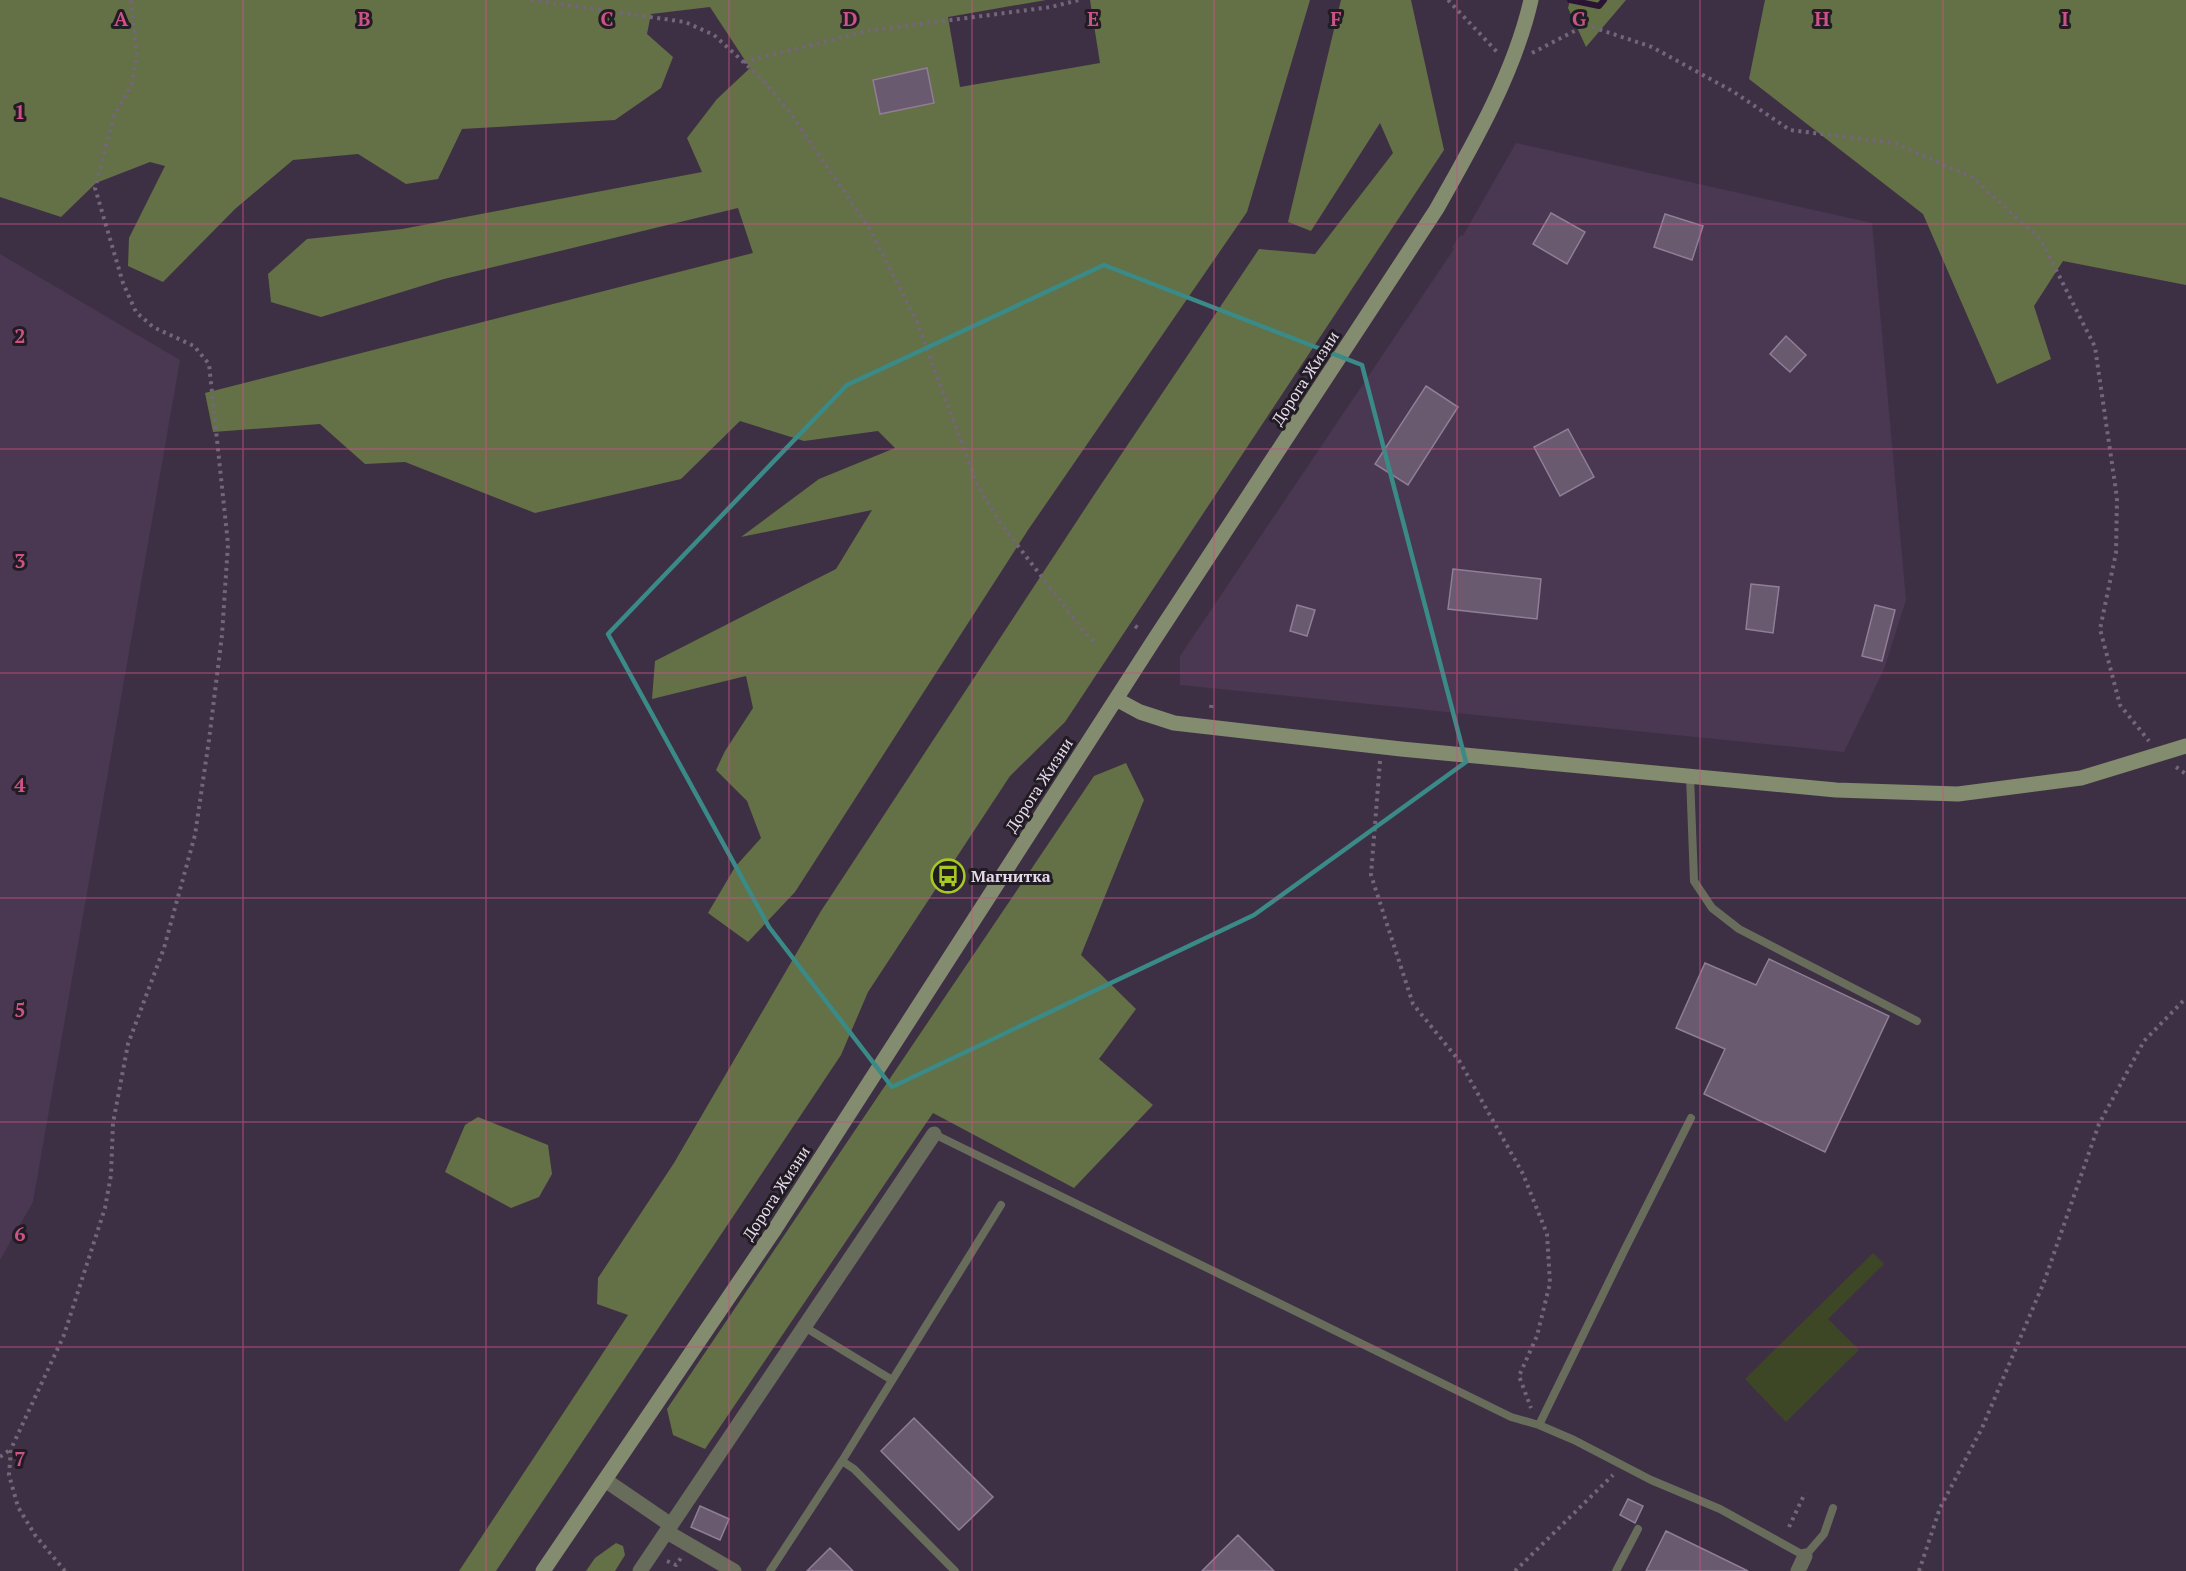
<svg xmlns="http://www.w3.org/2000/svg" width="2186" height="1571" font-family="'PT Serif',serif">
	<style>
		.built { fill: #4a3751 }
		.green { fill: #3d4725 }
		.forest { fill: #647046 }
		.lines { fill: none; stroke-linecap: round; stroke-linejoin: round }
		.stream { stroke: #2b1433; stroke-width: 6 }
		.building { fill: #695a6f; stroke: #8f7e95; stroke-width: 1.5 }
		.path { stroke: #736678; stroke-width: 4; stroke-dasharray: 3 4.5; stroke-linecap: butt }
		.service { stroke: #686d5b; stroke-width: 8 }
		.minor { stroke: #686d5b; stroke-width: 15 }
		.secondary { stroke: #838c6f; stroke-width: 15 }
		.marked { fill: none; stroke: #3a8a87; stroke-width: 4.5; stroke-linejoin: round }
		.grid { fill: none; stroke: #cc5386; stroke-width: 1.5; stroke-opacity: 0.55 }
		.labels { text-anchor: middle; dominant-baseline: central; stroke-width: 6; stroke-linejoin: round; paint-order: stroke }
		.street-label { font-size: 16px; fill: #e5dce9; stroke: #211b24 }
		.poi-label { font-size: 16px; font-weight: bold; fill: #e5dce9; stroke: #211b24; text-anchor: start }
		.grid-label { font-size: 20px; text-anchor: middle; font-weight: bold; fill: #cc5386; stroke: #211b24; stroke-width: 6; stroke-linejoin: round; paint-order: stroke }
	</style>
	<rect width="100%" height="100%" fill="#3e3044"/>
	<path class="built" d="M1516,143l356,80 34,377 -22,69 -40,83 -664,-67v-29l274,-407 -2,-2 9,-12 2,1 2,-4z
		M0,254l180,106 -147,842 -33,58z"/>
	<path class="green" d="M1873,1253l11,11 -56,55 31,31 -73,72 -41,-43z"/>
	<path class="forest" d="M0,0h1046l-98,17 12,70 140,-24 -10,-63h220l-63,212 -219,318 -233,362 -47,50 -40,-29 27,-46 26,-29 -14,-37 -31,-31 9,-19 28,-43 -7,-32 -94,23 3,-38 181,-92 36,-59 -131,27 78,-58 76,-31 -17,-17 -74,10 -64,-20 -59,58 -146,34 -130,-51 -40,2 -45,-40 -107,8 -8,-39 548,-140 -15,-45 -294,71 -123,38 -50,-15 -3,-28 39,-35 95,-10 300,-57 -15,-34 30,-39 33,-31 -40,-61 -59,7 -4,20 26,23 -12,31 -46,32 -153,9 -24,50 -32,5 -48,-30 -65,6 -58,49 -72,73 -35,-16 1,-28 36,-72 -15,-4 -54,21 -35,34 -61,-20z
		M1341,0h70l33,150 -379,572 -55,54 -142,216 -27,63 -345,516h-37l169,-256 -31,-11 1,-26 76,-115 147,-252 273,-416 165,-246 56,5 78,-101 -13,-30 -69,108 -23,-9z
		M1570,0h56l-40,47 -18,-39z
		M1765,0h421v285l-123,-24 -29,45 17,53 -54,25 -74,-170 -174,-135z
		M1126,763l18,37 -63,155 55,54 -37,50 54,46 -79,83 -141,-75 -228,336 -32,-14 -6,-26 427,-633z
		M478,1117l70,28 4,29 -13,23 -28,11 -66,-36 20,-47z
		M616,1543l7,3 2,9 -10,16h-29l9,-13z"/>
	<g class="lines">
		<path class="stream" d="M1570,0l29,6 5,-6"/>
	</g>
	<path class="building" d="M927,68l7,35 -54,11 -7,-34z
		M1551,213l34,19 -18,32 -34,-20z
		M1665,214l38,12 -11,34 -38,-13z
		M1786,336l20,19 -16,17 -20,-18z
		M1426,386l32,21 -50,78 -33,-21z
		M1568,429l26,48 -34,19 -26,-49z
		M1453,569l88,10 -4,40 -89,-10z
		M1751,584l28,3 -6,46 -27,-4z
		M1297,605l18,5 -8,26 -17,-5z
		M1875,605l20,5 -13,51 -20,-5z
		M1769,959l120,57 -64,136 -121,-58 21,-45 -49,-21 29,-65 51,22z
		M914,1418l79,79 -34,33 -78,-79z
		M1628,1499l15,7 -8,17 -15,-8z
		M700,1506l29,13 -9,21 -29,-13z
		M1666,1531l35,17 47,23h-102z
		M1238,1535l36,36h-72z
		M830,1548l23,23h-46z"/>
	<g class="lines">
		<path class="path" d="M531,0l154,22 29,13 47,43 30,36 78,114 48,94 59,160 22,38 87,113 12,11
			M1448,0l51,54
			M1532,53l54,-28 66,22 82,45 56,38 104,13 78,34 69,63 54,107 22,151 -1,55 -16,76 20,76 29,36
			M744,62l123,-31 184,-24 28,-7
			M1135,626l3,2
			M1211,708l1,-6
			M1380,761l-9,114 42,129 47,58 63,112 24,60 3,49 -13,53 -18,40 12,32
			M2176,767l10,7
			M0,1457l11,-8
			M1789,1527l16,-34
			M667,1561l9,4 5,-7
			M65,1571l-30,-36 -17,-28 -9,-32 2,-26 53,-114 41,-127 6,-33 2,-52 15,-79 36,-96 31,-113 14,-95 13,-105 6,-91 -19,-180 -15,-18 -41,-19 -17,-15 -13,-29 -28,-95 19,-72 17,-30 6,-30 -6,-56
			M1515,1571l98,-96
			M1919,1571l21,-63 42,-80 62,-146 55,-158 45,-83 42,-43"/>
		<path class="service" d="M1690,776l4,105 18,27 27,21 178,92
			M934,1134l577,283 28,8 35,15 77,40 69,29 85,47 19,-22 9,-26
			M803,1326l89,54
			M1539,1425l85,-174 67,-133
			M842,1461l12,8 101,102
			M770,1571l72,-110 159,-256
			M1616,1571l22,-42"/>
		<path class="minor" d="M605,1480l66,45
			M667,1532l67,39
			M640,1571l294,-437
			M1798,1571l7,-15"/>
		<path class="secondary" d="M1116,699l24,13 34,11 227,26 435,41 122,4 123,-16 105,-32
			M543,1571l232,-342 377,-586 284,-433c37,-65 78,-136 95,-210"/>
	</g>
	<path class="marked" d="M1104,265l258,100 104,397 -212,153 -362,172 -123,-160 -161,-293 239,-249z"/>
	<path class="grid" d="M243,0v1571M486,0v1571M729,0v1571M972,0v1571M1214,0v1571M1457,0v1571M1700,0v1571M1943,0v1571M0,224h2186M0,449h2186M0,673h2186M0,898h2186M0,1122h2186M0,1347h2186"/>
	<defs>
		<symbol id="bus-ring" viewBox="-11 -11 22 22"><circle r="9.5" fill="#211b24" stroke="#a6c822" stroke-width="1.5"/><path d="M-5-6H5V4H4V6H2V4H-2V6H-4V4H-5ZM-3.5-4V0h7V-4ZM-3.5 1.2v1.5H-2V1.2ZM2 1.2v1.5H3.5V1.2Z" fill="#a6c822"/></symbol>
	</defs>
	<g fill-rule="evenodd">
		<use href="#bus-ring" x="929" y="857" width="38" height="38"/>
	</g>
	<g class="labels">
		<g class="street-label">
			<text transform="translate(1305 378) rotate(-57)">Дорога Жизни</text>
			<text transform="translate(1039 785) rotate(-57)">Дорога Жизни</text>
			<text transform="translate(776 1193) rotate(-57)">Дорога Жизни</text>
		</g>
		<g class="poi-label">
			<text x="971" y="876">Магнитка</text>
		</g>
	</g>
	<g class="grid-label">
		<text x="121" y="26">A</text>
		<text x="364" y="26">B</text>
		<text x="607" y="26">C</text>
		<text x="850" y="26">D</text>
		<text x="1093" y="26">E</text>
		<text x="1336" y="26">F</text>
		<text x="1579" y="26">G</text>
		<text x="1822" y="26">H</text>
		<text x="2065" y="26">I</text>
		<text x="20" y="119">1</text>
		<text x="20" y="343">2</text>
		<text x="20" y="568">3</text>
		<text x="20" y="792">4</text>
		<text x="20" y="1017">5</text>
		<text x="20" y="1241">6</text>
		<text x="20" y="1466">7</text>
	</g>
</svg>
